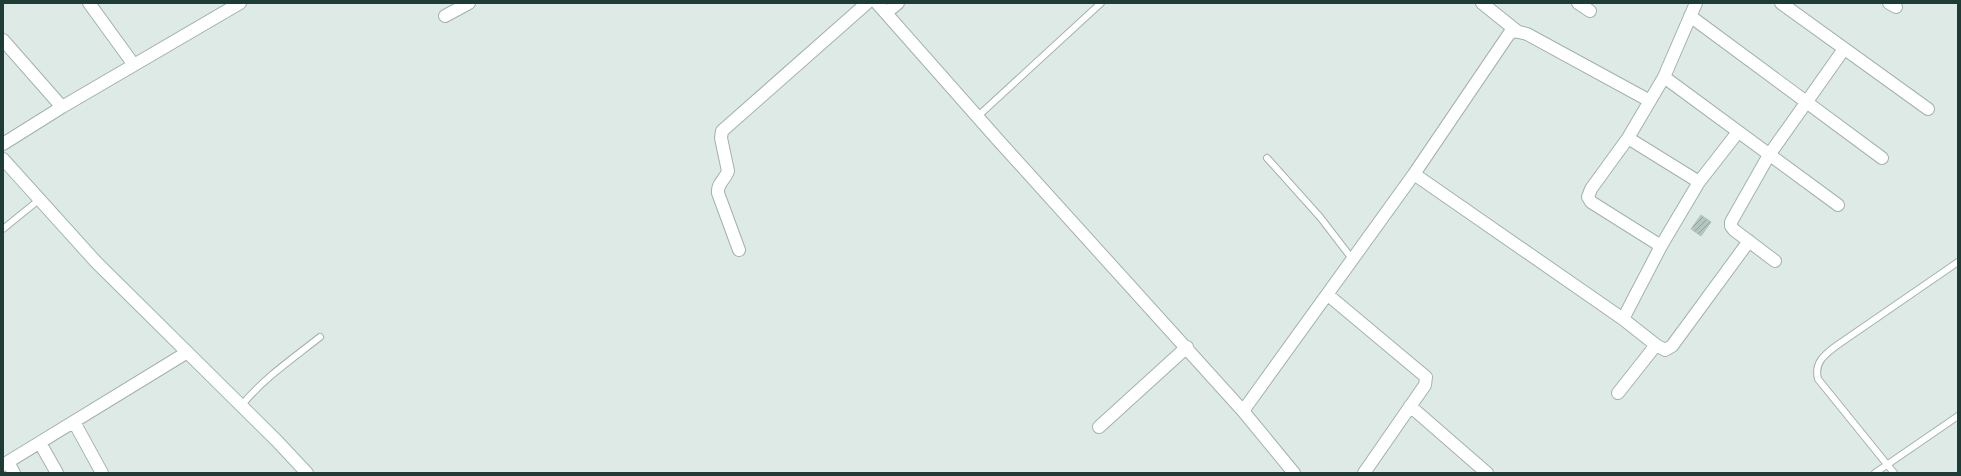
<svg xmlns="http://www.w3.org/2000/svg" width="1961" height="476" font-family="Raleway,sans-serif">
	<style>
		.building { fill: url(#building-hatch); stroke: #b0c4be }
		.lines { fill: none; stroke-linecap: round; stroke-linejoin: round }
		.lane-casing { stroke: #a1b2ae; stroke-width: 8 }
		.street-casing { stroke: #a1b2ae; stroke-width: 14 }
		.secondary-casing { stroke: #9cb7b0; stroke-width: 14 }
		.lane { stroke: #fff; stroke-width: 6 }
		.street { stroke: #fff; stroke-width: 12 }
		.secondary { stroke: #fff; stroke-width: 12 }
	</style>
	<defs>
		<pattern id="building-hatch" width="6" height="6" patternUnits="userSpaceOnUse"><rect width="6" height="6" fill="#b3c5bf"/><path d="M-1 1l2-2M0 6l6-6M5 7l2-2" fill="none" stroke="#91a19c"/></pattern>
	</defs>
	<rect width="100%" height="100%" fill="#deeae6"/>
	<path class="building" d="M1701,215l10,7 -10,14 -10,-7z"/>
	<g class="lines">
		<defs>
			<path id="lane" d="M977,117l124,-114
				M1267,158l53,59 33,43
				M3,229l37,-30
				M241,406c23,-28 51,-47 79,-69
				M1875,473l83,-57
				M1894,473l-76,-94c-4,-16 6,-24 18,-33l122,-84"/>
			<path id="street" d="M89,3l45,62
				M877,3l121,137 245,271 51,62
				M1482,3l36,29
				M1578,3l12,8
				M1781,3l147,106
				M1889,3l7,4
				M886,13l12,-10
				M445,16l24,-13
				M1690,16l192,142
				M3,40l59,67
				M1664,77l174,128
				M3,144l59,-37 178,-104
				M1414,174l209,145 33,26 -38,48
				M1699,182l39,-50
				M1661,246l-70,-44 -3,-5 3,-8 37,-51 36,-61 32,-74
				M739,250l-21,-57c-1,-10 7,-13 10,-22l-7,-33 1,-7 145,-128
				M1775,261l-41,-31 -3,-4v-4l38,-67 75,-106
				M1328,295l98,82 -1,8 -61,88
				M1623,319l38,-73 38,-64 -71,-44
				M1656,345l9,5 7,-4 77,-105
				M1410,406l77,67
				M1243,411l171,-237 95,-140 6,-3 12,3 123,67
				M74,422l28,51
				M1099,427l88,-80
				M40,443l17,30
				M8,462l6,11
				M3,465l183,-112"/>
			<path id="secondary" d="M3,159l93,103 181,179 30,32"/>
		</defs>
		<use href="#lane" class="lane-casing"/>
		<use href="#street" class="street-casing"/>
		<use href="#secondary" class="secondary-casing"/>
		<use href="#lane" class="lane"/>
		<use href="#street" class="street"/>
		<use href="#secondary" class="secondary"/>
	</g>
	<rect width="1961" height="476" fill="none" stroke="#1e3b36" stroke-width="8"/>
</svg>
